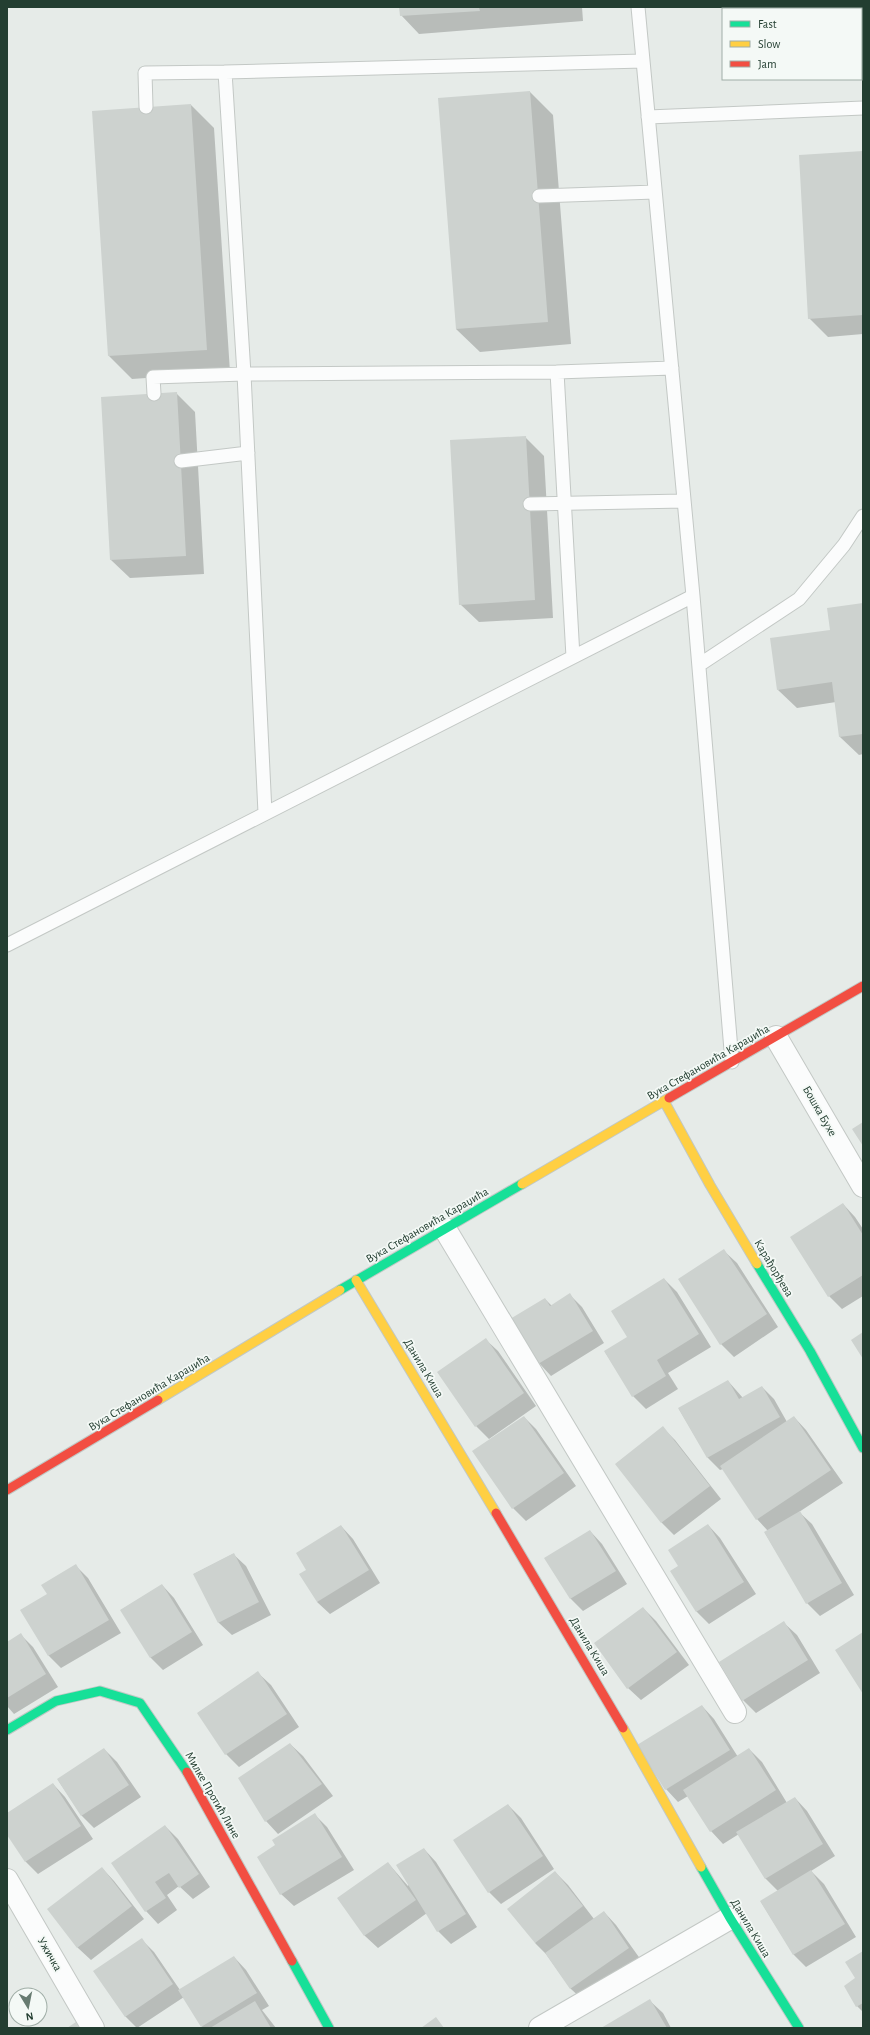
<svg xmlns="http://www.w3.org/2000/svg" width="870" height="2035" font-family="'Alegreya Sans',sans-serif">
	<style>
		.shadow { fill: #0003 }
		.building { fill: #cdd2cf }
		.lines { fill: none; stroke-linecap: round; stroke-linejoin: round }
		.lane-casing { stroke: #c3c8c5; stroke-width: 15 }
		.street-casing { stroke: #c3c8c5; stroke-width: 24 }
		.fast-casing { stroke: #c1c8c5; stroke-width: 11 }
		.slow-casing { stroke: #c1c8c5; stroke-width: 11 }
		.jam-casing { stroke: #c1c8c5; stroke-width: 11 }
		.lane { stroke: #fbfcfc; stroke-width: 13 }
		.street { stroke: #fbfcfc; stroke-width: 22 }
		.fast { stroke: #16e098; stroke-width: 9 }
		.slow { stroke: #ffcf43; stroke-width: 9 }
		.jam { stroke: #f24e42; stroke-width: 9 }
		.labels { text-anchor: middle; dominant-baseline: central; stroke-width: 3.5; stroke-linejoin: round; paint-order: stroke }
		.street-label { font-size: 12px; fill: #233e31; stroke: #f4f9f6 }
	</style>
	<rect width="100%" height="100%" fill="#e6ebe8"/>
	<path class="shadow" d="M400,7h182l1,14 -164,13 -18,-19z
		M794,7h69v65h-2v-63h-67z
		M530,92l23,23 18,229 -91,8 -24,-23z
		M191,105l23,23 16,244 -98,7 -23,-23 -16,-244z
		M863,152v182l-35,3 -19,-19z
		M176,393l19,19 9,162 -74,4 -19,-18z
		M525,437l19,19 9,162 -74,4 -19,-18z
		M863,604v150l-4,1 -19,-18 -4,-35 -39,6 -19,-18 53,-59z
		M843,1204l12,13 8,12v67l-21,13 -13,-13 -37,-59z
		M724,1251l13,12 41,64 -44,30 -13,-13z
		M664,1279l13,13 34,55 -43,26 10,16 -32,20 -13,-13 -28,-44 24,-15z
		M570,1295l12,12 22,36 -53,33 -12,-13 6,-64 7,7z
		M485,1339l13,12 38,55 -47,33 -13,-13z
		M728,1381l15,17 19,-11 12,12 13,23 7,-5 12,13 37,53 -44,29 13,12 42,71 -34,21 -13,-13 -42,-70 3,-2 -11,-12 -34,-50 -3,1 -12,-12 -29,-49z
		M524,1417l12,12 40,57 -50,35 -13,-13 -39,-57z
		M663,1428l12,12 46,59 -47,36 -12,-12 -46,-59z
		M708,1525l12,13 36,56 -47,30 -12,-12 -26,-41 8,-5z
		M341,1526l12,13 27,44 -50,31 -13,-12z
		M590,1531l12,13 25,40 -44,27 -12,-12 -25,-40z
		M233,1554l13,12 25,49 -39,20 -13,-12 -25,-49z
		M75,1565l13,13 33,55 -60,35 -12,-12 -28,-46 27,-15z
		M162,1585l12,13 29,47 -40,25 -12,-12 -30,-48z
		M643,1608l13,13 33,44 -48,35 -13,-12z
		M784,1623l13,12 23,38 -64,40 -13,-13z
		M21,1635l12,12 25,40 -44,27 -7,-8v-63z
		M258,1673l13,12 28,42 -60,40 -13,-13 -28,-41z
		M702,1706l12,13 24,38 11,-8 13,13 25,41 8,-5 12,13 28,45 -24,15 13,13 32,53 -50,30 -12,-12 -33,-53 17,-11 -13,-13 -26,-44 -16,10 -12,-13 -23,-35 -10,6 -12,-13z
		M290,1744l13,12 30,40 -55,38 -12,-13z
		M104,1749l13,13 24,35 -47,31 -12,-12 -24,-36z
		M53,1784l12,13 28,42 -55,35 -12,-12 -19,-29v-19z
		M508,1805l13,13 33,51 -53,35 -12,-12z
		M315,1815l12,12 27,43 -60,36 -13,-12 -4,-48z
		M165,1826l13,13 32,48 -17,12 -14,-13 -12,9 10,15 -19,14 -12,-13z
		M424,1849l12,13 41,65 -26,17 -13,-13 -11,-18 -49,35 -13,-12 -26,-38 49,-35 20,23z
		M102,1868l12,13 30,38 -53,41 -13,-12 -29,-39z
		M555,1872l13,13 26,34 10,-7 12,13 25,35 -57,41 -13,-12 -25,-35 -11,-11z
		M141,1939l13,13 26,38 54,-33 12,13 23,36 -7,4 14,18h-73l-19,-31 -47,31 -12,-12z
		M863,1952v60l-6,-6 -12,-20 12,-7z
		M650,2001l13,12 8,15h-67z"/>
	<path class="building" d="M399,7h84v1h-4l1,3 -80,5z
		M793,7h70v46h-2v-44h-68z
		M530,91l18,231 -92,7 -18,-231z
		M191,104l16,246 -99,6 -16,-245z
		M863,151v164l-55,4 -9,-164z
		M177,392l9,164 -76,4 -9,-163z
		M526,436l9,164 -76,5 -9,-165z
		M863,603v131l-24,3 -7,-55 -55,8 -7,-52 60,-8 -3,-22z
		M863,1122v24l-11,-17z
		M843,1203l20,32v40l-35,22 -38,-60z
		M724,1249l43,65 -47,31 -42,-66z
		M664,1278l35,56 -42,26 9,16 -34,21 -28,-46 23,-14 -16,-26z
		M570,1293l23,38 -55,33 -28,-45 35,-21 5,8z
		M863,1332v27l-12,-19z
		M486,1338l38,55 -49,34 -38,-55z
		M728,1380l11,19 23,-13 18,31 -73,41 -29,-50z
		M524,1416l40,57 -52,36 -40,-58z
		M794,1416l37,54 -75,50 -36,-54z
		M663,1426l47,60 -49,37 -46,-59z
		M800,1511l42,72 -36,21 -42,-72z
		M708,1524l36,58 -48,30 -26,-41 8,-5 -10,-16z
		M341,1525l28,45 -52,32 -18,-28 7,-4 -10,-17z
		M590,1530l26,41 -46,28 -26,-41z
		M234,1553l25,49 -41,21 -25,-49z
		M76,1564l33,56 -61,36 -28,-46 27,-16 -6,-9z
		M162,1584l30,48 -42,26 -30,-48z
		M643,1607l34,45 -50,37 -33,-46z
		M784,1621l24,39 -66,41 -23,-39z
		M863,1632v62l-28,-44z
		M21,1633l25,41 -39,24v-56z
		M258,1671l29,43 -62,41 -28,-42z
		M702,1705l28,45 -65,40 -28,-45z
		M290,1743l32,41 -57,38 -27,-44z
		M104,1748l25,37 -48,31 -24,-37z
		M749,1748l27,42 -66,42 -27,-42z
		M53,1783l28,43 -56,36 -18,-27v-22z
		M795,1797l28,47 -58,35 -29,-47z
		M508,1804l35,52 -55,37 -35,-53z
		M315,1813l27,44 -62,38 -23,-38 18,-12 -3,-5z
		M165,1825l34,49 -20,14 -10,-15 -14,9 11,16 -21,14 -34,-49z
		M424,1848l42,66 -29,18 -41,-67z
		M388,1862l28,38 -52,36 -27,-38z
		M102,1867l30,39 -55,42 -30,-39z
		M811,1870l34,54 -52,31 -33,-54z
		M555,1871l28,35 -48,37 -28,-34z
		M604,1911l25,37 -59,41 -25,-36z
		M142,1938l31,46 -48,33 -32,-46z
		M863,1951v52l-7,4 -12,-21 11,-8 -10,-16z
		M234,1956l23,37 -56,34 -23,-37z
		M650,1999l17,29h-66z
		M255,2001l16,27h-61z
		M436,2017l8,11h-23z
		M76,2022l3,6h-12z"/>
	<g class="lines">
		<defs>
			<path id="lane" d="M638,7l55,589
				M146,107l-1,-34 80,-1
				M648,117l215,-9
				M539,196l116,-4
				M557,372l115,-4
				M154,394l-1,-17 91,-3 -19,-302 418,-11
				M181,461l67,-8
				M530,504l154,-3
				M699,665l100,-66 45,-54 19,-29
				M265,813l-21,-439 313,-2 16,285
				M7,945l686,-349 39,466"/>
			<path id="street" d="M776,1037l87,149
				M445,1229l290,483
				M7,1880l86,148
				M540,2028l190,-110"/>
			<path id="fast" d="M757,1264l53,87 53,97
				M340,1290l182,-106
				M7,1730l49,-29 44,-10 40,12 47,69
				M701,1867l29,51 69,110
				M292,1961l37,67"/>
			<path id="slow" d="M664,1101l46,84 47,79
				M522,1184l147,-86
				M356,1280l140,233
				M158,1400l182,-110
				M623,1728l78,139"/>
			<path id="jam" d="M669,1098l194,-112
				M7,1490l151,-90
				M496,1513l127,215
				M187,1772l105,189"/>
		</defs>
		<use href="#lane" class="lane-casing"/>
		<use href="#street" class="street-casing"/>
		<use href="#fast" class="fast-casing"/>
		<use href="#slow" class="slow-casing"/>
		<use href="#jam" class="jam-casing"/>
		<use href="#lane" class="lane"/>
		<use href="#street" class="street"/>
		<use href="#fast" class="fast"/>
		<use href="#slow" class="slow"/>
		<use href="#jam" class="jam"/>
	</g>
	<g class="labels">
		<g class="street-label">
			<text transform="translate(708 1062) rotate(-30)">Вука Стефановића Караџића</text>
			<text transform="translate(820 1111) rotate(60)">Бошка Бухе</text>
			<text transform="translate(427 1225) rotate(-30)">Вука Стефановића Караџића</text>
			<text transform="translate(774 1268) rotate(59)">Карађорђева</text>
			<text transform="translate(424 1368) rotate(59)">Данила Киша</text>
			<text transform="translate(149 1392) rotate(-31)">Вука Стефановића Караџића</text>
			<text transform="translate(590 1646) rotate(59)">Данила Киша</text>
			<text transform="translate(213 1795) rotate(60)">Милке Протић Лине</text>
			<text transform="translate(751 1928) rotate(59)">Данила Киша</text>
			<text transform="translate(50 1954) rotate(60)">Ужичка</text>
		</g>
	</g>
	<rect width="870" height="2035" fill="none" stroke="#233e31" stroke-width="16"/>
	<rect x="722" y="8" width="140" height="72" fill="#f4f9f6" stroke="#a0aea7"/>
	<rect x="730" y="21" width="20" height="6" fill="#16e098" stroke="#a0aea7"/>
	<text x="758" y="28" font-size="12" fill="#233e31">Fast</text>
	<rect x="730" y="41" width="20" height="6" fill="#ffcf43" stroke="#a0aea7"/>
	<text x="758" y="48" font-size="12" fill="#233e31">Slow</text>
	<rect x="730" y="61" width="20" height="6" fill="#f24e42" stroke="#a0aea7"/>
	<text x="758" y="68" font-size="12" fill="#233e31">Jam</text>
	<g transform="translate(28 2007) rotate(170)"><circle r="19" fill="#f4f9f6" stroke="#a0aea7"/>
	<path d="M0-3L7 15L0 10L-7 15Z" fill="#677b71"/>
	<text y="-6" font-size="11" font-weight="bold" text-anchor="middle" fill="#233e31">N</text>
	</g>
</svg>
